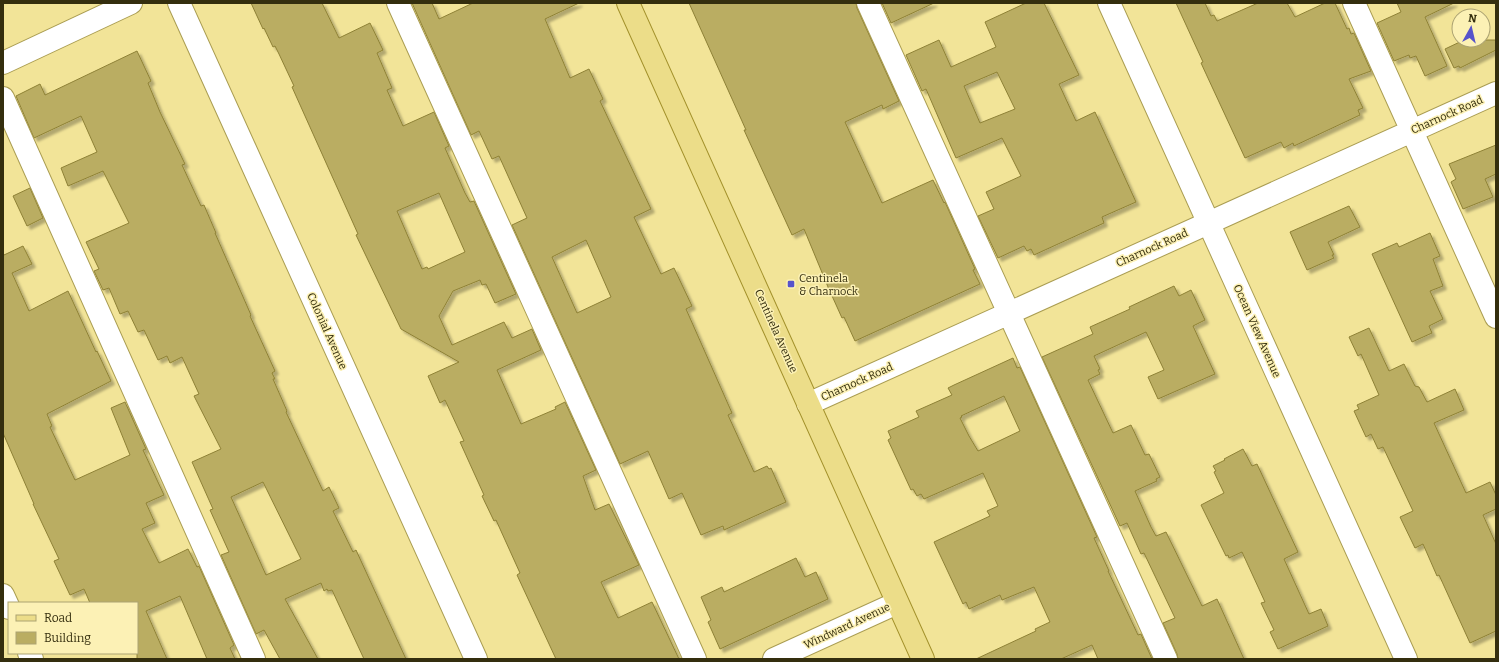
<svg xmlns="http://www.w3.org/2000/svg" width="1499" height="662" font-family="Bitter,serif">
	<style>
		.building { fill: #baad62; stroke: #8e8136; fill-rule: evenodd; filter: url(#shadow) }
		.lines { fill: none; stroke-linecap: round; stroke-linejoin: round }
		.minor-casing { stroke: #aa9d52; stroke-width: 24 }
		.major-casing { stroke: #a3912b; stroke-width: 24 }
		.minor { stroke: #fff; stroke-width: 22 }
		.major { stroke: #ecdd89; stroke-width: 22 }
		.poi-dot { fill: #5753cb; stroke: #fcf1b5; stroke-width: 1.5 }
		.labels { text-anchor: middle; dominant-baseline: central; stroke-width: 3; stroke-linejoin: round; paint-order: stroke }
		.street-label { font-size: 11px; fill: #342e0e; stroke: #fcf1b5 }
		.poi-label { font-size: 11px; fill: #342e0e; stroke: #fcf1b5; text-anchor: start }
	</style>
	<defs>
		<filter id="shadow"><feDropShadow dx="3.5" dy="3.5" stdDeviation="1" flood-color="#0004"/></filter>
	</defs>
	<rect width="100%" height="100%" fill="#f2e498"/>
	<path class="building" d="M251,3h71l17,35 31,-15 13,27 -6,3 15,35 -5,2 16,36 31,-14 15,34 -4,2 20,45 5,9 4,-1 42,93 -21,9 -9,-19 -4,1 -2,-5 -27,11 -14,25 13,29 52,-23 8,16 20,-9 9,21 -44,20 24,54 35,-15 -1,-2 10,-5 31,68 -13,6 12,34 14,-6 30,61 -38,17 17,36 34,-16 27,57h-123l-39,-84 3,-2 -24,-53 -2,1 -12,-25 2,-1 -24,-53 4,-1 -19,-41 -5,3 -12,-27 31,-14 -58,-33 -45,-94 2,-1 -66,-147 2,-1 -15,-32 -4,-8 -2,1 -9,-19 -1,1zM439,193l26,59 -37,17 -1,-2 -5,2 -25,-58z
		M412,3h20l7,16 34,-16h106l-34,16 25,59 19,-9 14,30 -3,2 51,108 -17,8 27,57 13,-6 18,38 -6,3 46,104 -4,2 26,57 13,-6 2,3 2,-1 15,34 -62,28 -1,-4 -22,9 -19,-42 -13,6 -21,-48 -28,13 -108,-239 15,-7 -28,-62 -7,3 -13,-28 -8,4zM586,240l25,57 -34,16 -25,-56z
		M689,3h167l1,5 42,93 -16,8 -1,-4 -37,17 37,81 51,-23 11,23 1,-1 30,67 -2,1 7,14 -125,57 -11,-24 -2,1 -14,-31 -24,-58 -12,6 -48,-105h2z
		M882,3h52l-43,20z
		M1026,3h18l35,72 -20,9 17,37 19,-9 41,90 -34,15 2,6 -70,32 -3,-6 -4,2 -3,-5 -26,12 -20,-42 16,-7 -8,-17 35,-16 -19,-38 -46,20 -30,-69 -4,2 -16,-36 33,-15 12,27 45,-20 -11,-25zM997,72l18,37 -35,14 -16,-37z
		M1176,3h29l6,13 3,-1 3,6 41,-18h29l8,14 30,-14h10l12,26 2,-1 2,6 3,-1 17,38 -22,8 14,29 -5,2 2,5 -66,31 -1,-3 -9,5 -3,-6 -36,16 -44,-95 2,-1z
		M1397,3h57l-29,14 22,49 -22,10 -9,-20 -6,2 -1,-3 -15,6 -17,-38 24,-11z
		M1464,40h32v10l-36,18 -1,-2 -5,2 -9,-19z
		M137,51l14,30 -3,2 12,29 25,52 -3,1 19,41 3,-1 12,28h-1l36,82 -1,1 25,55 -3,2 3,6h-2l14,32 -1,1 37,79 6,-4 10,21 -6,3 20,41 3,-2 50,109h-42l-32,-69 -4,1 -1,-2 -3,2 -3,-8 -36,16 33,60h-38l-16,-29 -8,4 -35,-79 8,-3 -19,-42 3,-1 -21,-47 29,-13 -27,-53 5,-2 -17,-37 -12,6 -3,-7 -9,4 -14,-30 -6,2 -10,-21 -8,3 -11,-26 -6,2 -9,-19 5,-2 -13,-27 43,-19 -26,-52 -35,15 -7,-18 36,-16 -16,-36 -47,22 -18,-42 24,-12 5,11zM263,482l38,77 -35,16 -35,-78z
		M1496,145v29l-11,5 8,18 -30,12 -12,-27 5,-3 -7,-15z
		M30,188l13,30 -16,8 -14,-30z
		M1349,206l11,21 -32,15 6,13h-2l2,3 -27,12 -17,-38z
		M1430,233l10,23 -7,3 10,27 -13,5 13,28 -14,7 3,7 -20,9 -40,-88 25,-11 2,4z
		M23,246l9,18 -20,9 17,38 39,-20 28,61 1,-1 14,30 -64,33 5,12 -2,1 25,53 55,-25 -19,-47 14,-6 21,47 -3,1 21,45 -18,8 9,20 -13,6 17,34 29,-14 9,18 2,-1 35,79 -4,3 5,11h-28l-27,-63 -34,15 21,48h-30v-56h-47l-6,-14 -14,6 -16,-34 5,-2 -26,-55h1l-31,-71v-181l1,3z
		M1174,286l5,10 12,-6 14,30 -12,6 22,48 -57,25 -10,-22 16,-7 -18,-38 -52,24 6,13 -2,1 2,4 -12,6 25,53 18,-8 14,30 4,-1 11,23 -4,2 1,2 -22,10 16,36 5,9 10,-4 36,74 15,-7 27,60h-66l-1,-5 -14,-31 12,-5 -31,-65 -3,1 -14,-31 -7,3 -78,-169 51,-23 -3,-7 40,-18 -1,-2z
		M1369,328l20,43 15,-7 11,22 4,1 8,15 28,-13 9,21 -30,13 32,70 24,-11 6,13v14l-13,6 13,29v87l-26,12 -31,-68 -2,1 -14,-32 -8,4 -15,-31 13,-6 -30,-64 -5,2 -7,-15 -5,3 -12,-26 5,-2 -2,-4 22,-10 -18,-41 -3,2 -9,-19z
		M1013,358l4,10 3,-1 77,170 -3,1 15,33h-1l30,64 3,-1 11,25h-54l-6,-14 -31,14h-85l60,-28 -1,-2 15,-7 -16,-35 -32,13 -2,-5 -31,14 -3,-7 -3,2 -29,-62 56,-26 -3,-5 11,-5 -15,-33 -59,26 -3,-5 -4,2 -4,-7 -2,1 -23,-50 3,-2 -3,-7 31,-14 -3,-6 36,-16 -4,-7 6,-3zM1004,396l16,35 -42,20 -9,-15 -9,-18 2,-1 -1,-1z
		M1243,449l9,17 5,-2 41,88 -14,7 25,55 12,-5 7,17 -50,23 -8,-17 4,-2 -13,-27 4,-1 -23,-50 -13,6 -1,-3 -2,1 -25,-51 23,-12 -10,-21 2,-1 -3,-5 12,-6 -1,-1z
		M796,558l9,19 11,-5 12,27 -108,50 -12,-27 3,-2 -10,-23 21,-10 2,5z"/>
	<g class="lines">
		<defs>
			<path id="minor" d="M179,3l297,656
				M398,3l297,656
				M868,3l298,656
				M1109,3l297,656
				M1354,3l142,314
				M3,63l128,-60
				M3,98l251,561
				M808,404l688,-311
				M3,595l6,13
				M29,653l3,6
				M774,659l123,-56"/>
			<path id="major" d="M628,3l295,656"/>
		</defs>
		<use href="#minor" class="minor-casing"/>
		<use href="#major" class="major-casing"/>
		<use href="#minor" class="minor"/>
		<use href="#major" class="major"/>
	</g>
	<rect class="poi-dot" x="787" y="280" width="8" height="8" rx="2"/>
	<g class="labels">
		<g class="street-label">
			<text transform="translate(1447 115) rotate(-24)">Charnock Road</text>
			<text transform="translate(1152 248) rotate(-24)">Charnock Road</text>
			<text transform="translate(327 331) rotate(66)">Colonial Avenue</text>
			<text transform="translate(776 331) rotate(66)">Centinela Avenue</text>
			<text transform="translate(1257 331) rotate(66)">Ocean View Avenue</text>
			<text transform="translate(857 382) rotate(-24)">Charnock Road</text>
			<text transform="translate(847 626) rotate(-25)">Windward Avenue</text>
		</g>
		<g class="poi-label">
			<text x="799" y="278">Centinela<tspan x="799" dy="13">&amp; Charnock</tspan></text>
		</g>
	</g>
	<rect width="1499" height="662" fill="none" stroke="#342e0e" stroke-width="8"/>
	<rect x="8" y="602" width="130" height="52" fill="#fcf1b5" stroke="#aca372"/>
	<rect x="16" y="615" width="20" height="6" fill="#ecdd89" stroke="#aca372"/>
	<text x="44" y="622" font-size="12" fill="#342e0e">Road</text>
	<rect x="16" y="632" width="20" height="12" fill="#baad62" stroke="#aca372"/>
	<text x="44" y="642" font-size="12" fill="#342e0e">Building</text>
	<g transform="translate(1471 28) rotate(8)"><circle r="19" fill="#fcf1b5" stroke="#aca372"/>
	<path d="M0-3L7 15L0 10L-7 15Z" fill="#5753cb"/>
	<text y="-6" font-size="11" font-weight="bold" text-anchor="middle" fill="#342e0e">N</text>
	</g>
</svg>
